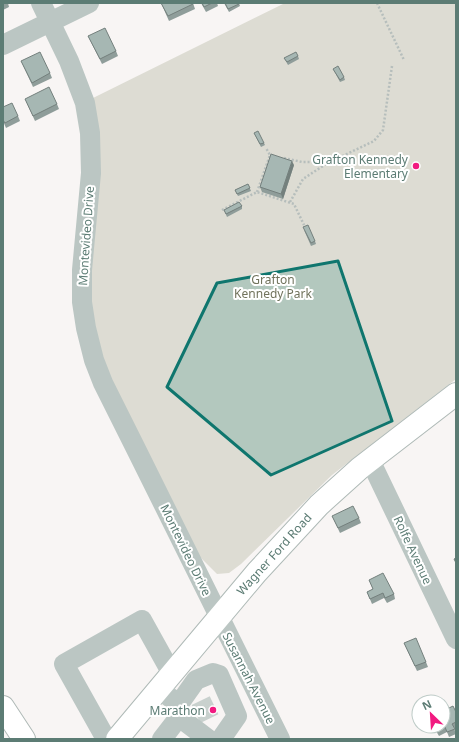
<svg xmlns="http://www.w3.org/2000/svg" width="459" height="742" font-family="'Noto Sans',sans-serif">
	<style>
		.green { fill: #dddcd3 }
		.lines { fill: none; stroke-linecap: round; stroke-linejoin: round }
		.minor-tunnel { stroke: #c9d1ce; stroke-width: 20; stroke-dasharray: 20 10; stroke-linecap: butt }
		.major-casing { stroke: #afbab7; stroke-width: 24 }
		.highway-casing { stroke: #afb9b6; stroke-width: 24 }
		.path { stroke: #b6bebc; stroke-width: 2.5; stroke-dasharray: 2 2; stroke-linecap: butt }
		.minor { stroke: #bbc6c3; stroke-width: 20 }
		.major { stroke: #fff; stroke-width: 22 }
		.highway { stroke: #fff; stroke-width: 22 }
		.wall { fill: #8f9d9a }
		.shaded-wall { fill: #74807d }
		.building { fill: #a6b7b3; stroke: #74807d }
		.marked { fill: #0f766e; fill-opacity: 0.2; stroke: #0f766e; stroke-width: 3; stroke-linejoin: round }
		.poi-dot { fill: #f21a80; stroke: #fff; stroke-width: 1.5 }
		.labels { text-anchor: middle; dominant-baseline: central; stroke-width: 4; stroke-linejoin: round; paint-order: stroke }
		.poi-label { font-size: 12px; fill: #5c7c74; stroke: #fff; text-anchor: end }
		.street-label { font-size: 12px; fill: #5c7c74; stroke: #fff }
		.park-label { font-size: 12px; fill: #71735c; stroke: #fff }
	</style>
	<rect width="100%" height="100%" fill="#f8f5f4"/>
	<path class="green" d="M285,3h171v376l-124,96 -91,89 -12,9 -12,1 -19,-19 -84,-165 -18,-48 -7,-48 2,-195z"/>
	<g class="lines">
		<path class="minor-tunnel" d="M196,714l25,-12"/>
		<defs>
			<path id="major" d="M117,739l140,-167 62,-67 41,-37 96,-74"/>
			<path id="highway" d="M3,707l21,32"/>
		</defs>
		<use href="#major" class="major-casing"/>
		<use href="#highway" class="highway-casing"/>
		<path class="path" d="M377,3l27,57
			M284,158l18,4h28l44,-21 9,-11 9,-64
			M257,192l13,-37 -4,-7
			M290,202l13,-23 26,-17
			M222,210l35,-18 37,12 10,21"/>
		<path class="minor" d="M41,3l28,58 16,42 5,30 1,40 -9,97v32l4,26 8,32 9,23 32,64 145,292
			M3,45l86,-42
			M370,460l86,179
			M179,704l17,-24 17,-7 6,2 18,41 -16,23
			M179,717l29,22
			M106,739l-42,-75 78,-44 30,54
			M162,739l17,-22v-13l-11,-8"/>
		<use href="#major" class="major"/>
		<use href="#highway" class="highway"/>
	</g>
	<path class="wall" d="M3,3h5l1,4 -6,3z
		M161,3h32l2,6 -26,12z
		M201,3h16l1,3 -12,6z
		M224,3h15l1,3 -11,6z
		M88,36l28,15 2,5 -16,8z
		M298,56l1,3 -11,6 -4,-7z
		M21,61l29,12 2,5 -19,9z
		M333,69l11,8 1,3 -5,2z
		M25,99l32,5 2,5 -24,12z
		M3,107l15,9 2,5 -14,7 -3,-7z
		M254,133l10,10 1,2 -4,2z
		M294,165l-11,34 -21,-7 -2,-5z
		M248,184l3,7 -13,5 -3,-6z
		M242,206v3l-15,8 -3,-7z
		M304,230l11,11 1,3 -5,2z
		M332,516l27,2 2,5 -21,10z
		M369,580l25,14 1,5 -8,4 -3,-5 -12,6 -5,-12 6,-3z
		M404,643l22,19 2,5 -11,4z
		M456,712v15l-2,1 2,6 -7,3 -2,-5 -8,4 -6,-10h10z"/>
	<path class="shaded-wall" d="M292,161l2,4 -11,34 -2,-5z"/>
	<path class="building" d="M161,3h32v1l-25,12z
		M202,3h10l-8,4z
		M225,3h14v1l-11,5z
		M105,28l11,23 -16,8 -12,-23z
		M40,52l10,21 -18,10 -11,-22z
		M296,52l2,4 -11,6 -3,-4z
		M338,66l6,11 -4,3 -7,-11z
		M49,87l8,17 -24,12 -8,-17z
		M12,103l6,13 -13,7 -2,-3v-13z
		M258,131l6,12 -4,1 -6,-11z
		M271,154l21,7 -11,33 -21,-7z
		M248,184l2,4 -13,6 -2,-4z
		M239,202l3,4 -16,8 -2,-4z
		M308,225l7,16 -4,2 -8,-16z
		M353,506l6,12 -21,10 -6,-12z
		M456,558v5l-2,-4z
		M383,573l11,21 -9,4 -2,-5 -13,6 -3,-7 6,-3 -4,-9z
		M416,638l10,24 -11,4 -11,-23z
		M453,706l3,6v10l-4,2 3,5 -8,3 -2,-5 -8,4 -3,-5h9v-15z"/>
	<path class="marked" d="M338,261l54,160 -121,54 -104,-88 50,-104z"/>
	<g class="poi-dot">
		<circle cx="416" cy="166" r="4"/>
		<circle cx="213" cy="710" r="4"/>
	</g>
	<g class="labels">
		<g class="poi-label">
			<text x="408" y="159">Grafton Kennedy<tspan x="408" dy="14">Elementary</tspan></text>
			<text x="205" y="710">Marathon</text>
		</g>
		<g class="street-label">
			<text transform="translate(86 236) rotate(-86)">Montevideo Drive</text>
			<text transform="translate(186 550) rotate(64)">Montevideo Drive</text>
			<text transform="translate(413 550) rotate(65)">Rolfe Avenue</text>
			<text transform="translate(274 554) rotate(-48)">Wagner Ford Road</text>
			<text transform="translate(249 678) rotate(63)">Susannah Avenue</text>
		</g>
		<g class="park-label">
			<text x="273" y="279">Grafton<tspan x="273" dy="14">Kennedy Park</tspan></text>
		</g>
	</g>
	<rect width="459" height="742" fill="none" stroke="#5c7c74" stroke-width="8"/>
	<g transform="translate(431 714) rotate(335)"><circle r="19" fill="#ffffff" stroke="#becbc7"/>
	<path d="M0-3L7 15L0 10L-7 15Z" fill="#f21a80"/>
	<text y="-6" font-size="11" font-weight="bold" text-anchor="middle" fill="#5c7c74">N</text>
	</g>
</svg>
